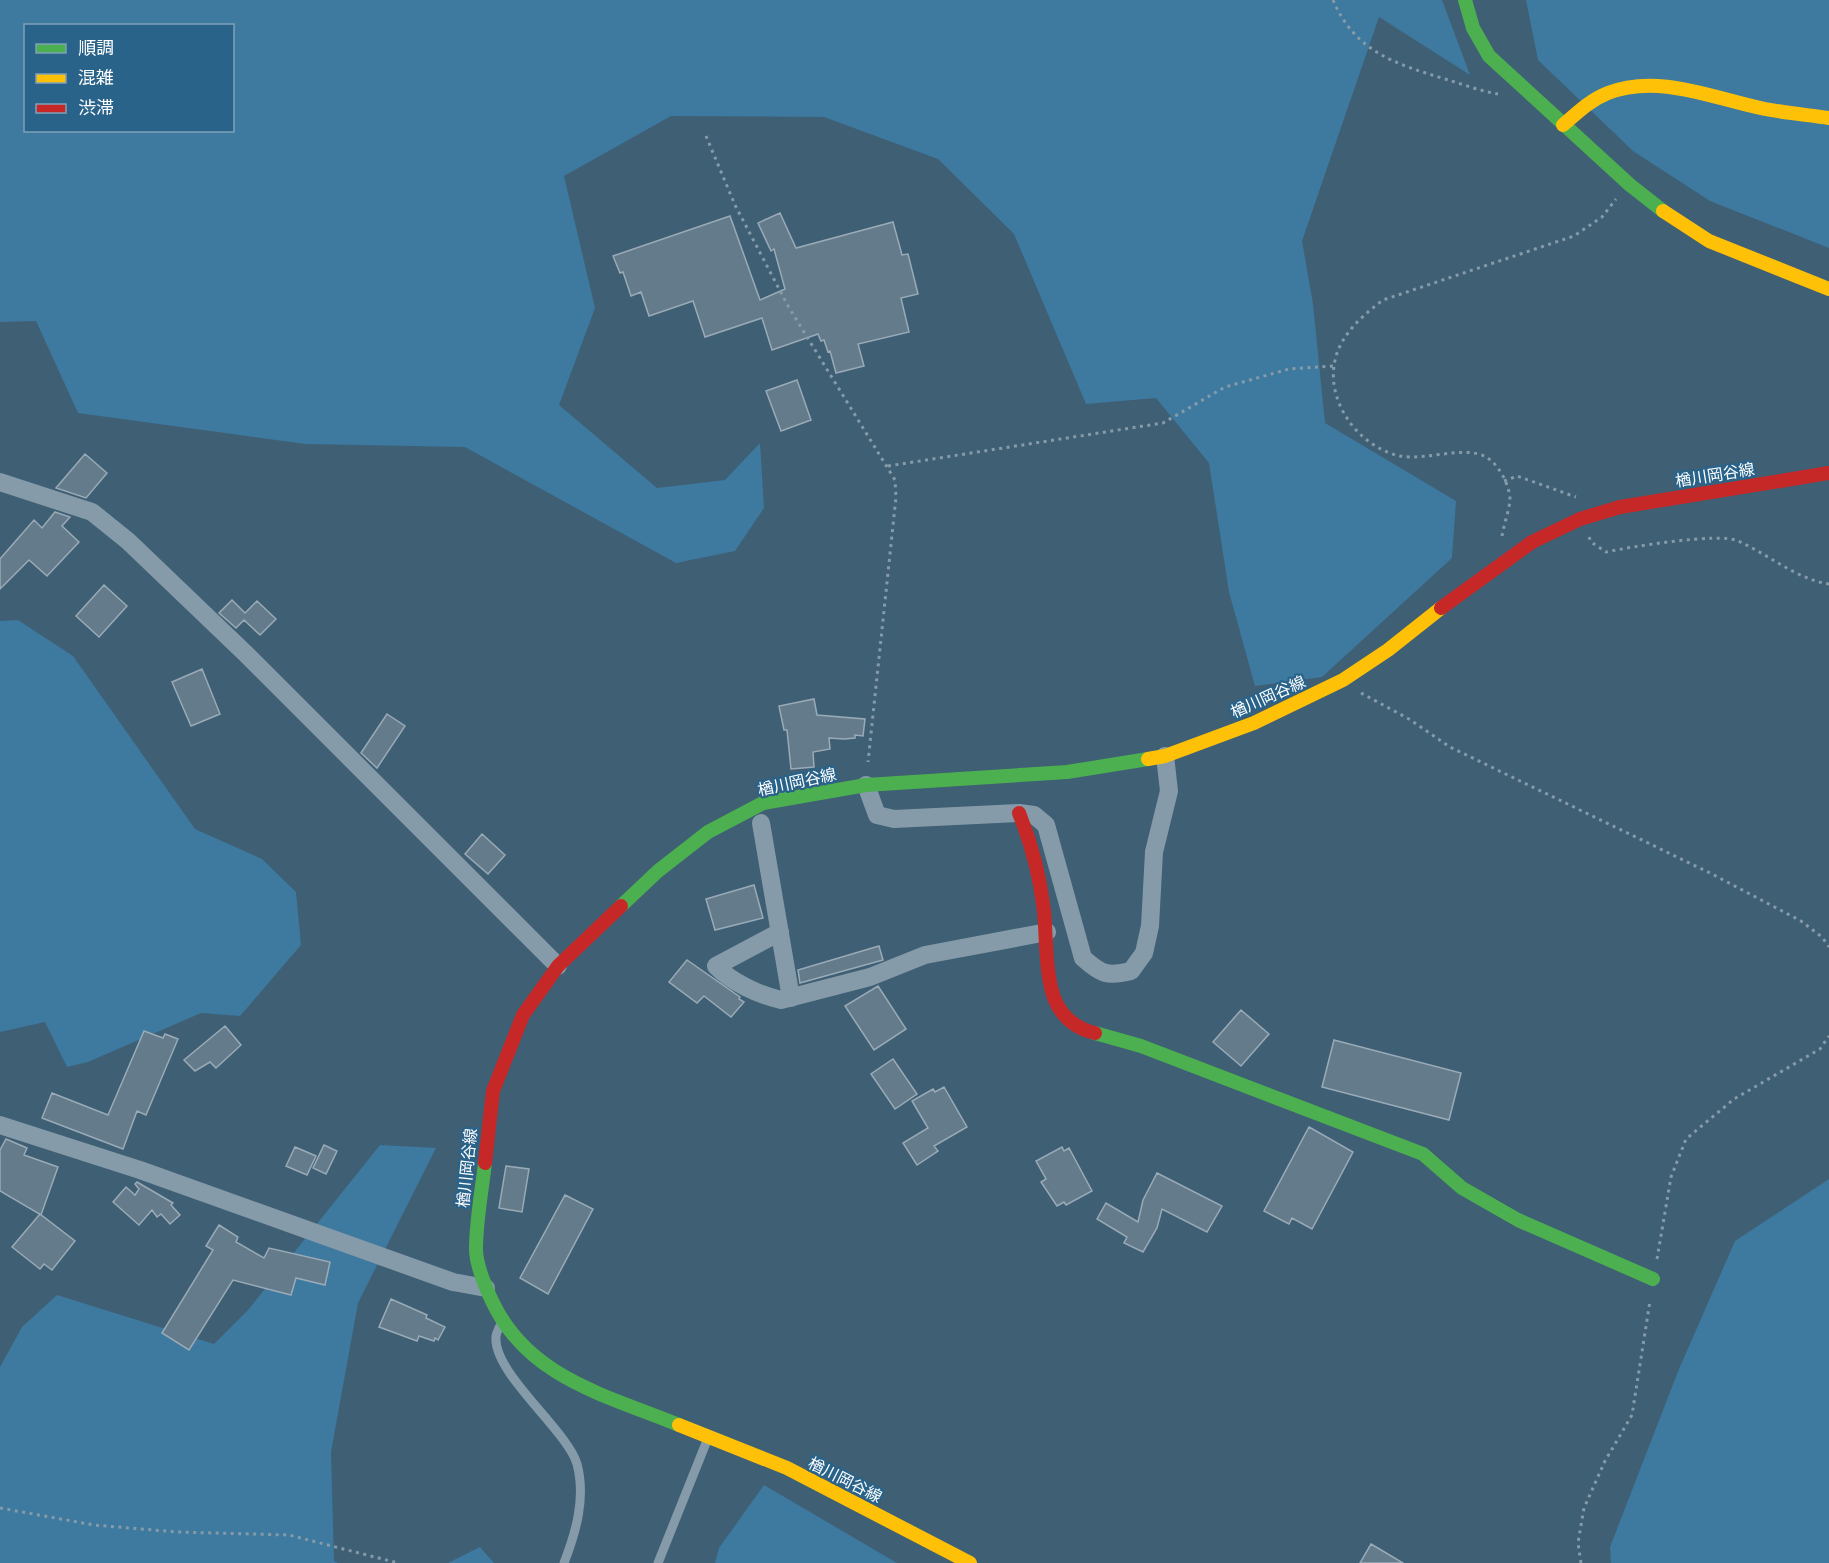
<svg xmlns="http://www.w3.org/2000/svg" width="1829" height="1563" font-family="'Roboto Condensed','Noto Sans JP',sans-serif">
	<style>
		.green { fill: #3e799f; fill-rule: evenodd }
		.building { fill: #637b8b; stroke: #9aabb7; stroke-width: 1.5 }
		.lines { fill: none; stroke-linecap: round; stroke-linejoin: round }
		.path { stroke: #869ba9; stroke-width: 3; stroke-dasharray: 3 4.5; stroke-linecap: butt }
		.lane { stroke: #869ba9; stroke-width: 9 }
		.street { stroke: #869ba9; stroke-width: 18 }
		.fast { stroke: #4caf50; stroke-width: 14 }
		.slow { stroke: #ffc107; stroke-width: 14 }
		.jam { stroke: #c62828; stroke-width: 14 }
		.labels { text-anchor: middle; dominant-baseline: central; stroke-width: 4.5; stroke-linejoin: round; paint-order: stroke }
		.street-label { font-size: 16px; fill: #fff; stroke: #29638a }
	</style>
	<rect width="100%" height="100%" fill="#3f5f74"/>
	<path class="green" d="M0,0h1442l28,75 -91,-58 -77,224 11,63 12,119 131,78 -4,57 -130,119 -67,9 -26,-94 -20,-129 -53,-65 -70,6 -72,-170 -76,-75 -114,-42 -153,-1 -107,60 31,132 -36,97 98,83 68,-8 35,-37 4,65 -29,43 -59,12 -211,-116 -160,-3 -227,-31 -42,-92 -36,1zM26,26h206v104h-206z
		M1526,0h303v248l-119,-47 -77,-50 -95,-91z
		M18,620l55,36 122,173 67,30 34,33 5,53 -61,71 -39,-3 -113,49 -21,5 -22,-45 -45,10v-411z
		M380,1145l56,3 -78,155 -27,149 3,109 4,2h-338v-196l22,-40 35,-32 157,49 34,-34z
		M1829,1179v384h-218l-1,-16 69,-178 56,-128z
		M764,1485l133,78h-182l4,-15z
		M480,1547l14,16h-46z"/>
	<path class="building" d="M780,213l16,35 97,-26 9,33 6,-1 10,40 -17,4 8,34 -51,12 6,22 -28,7 -6,-22 -2,1 -4,-12 -3,1 -3,-7 -46,16 -10,-32 -57,19 -12,-36 -44,15 -8,-24 -10,4 -8,-24 -3,1 -7,-17 117,-40 30,84 25,-11 -11,-40 -3,2 -13,-28z
		M797,380l14,40 -30,11 -15,-40z
		M85,454l22,19 -21,25 -30,-10z
		M55,512l15,5 -8,9 17,16 -32,34 -18,-16 -29,29v-30l34,-39 8,8z
		M104,585l23,21 -28,31 -23,-21z
		M232,600l13,13 12,-12 19,18 -16,16 -16,-15 -8,8 -17,-15z
		M202,669l18,45 -29,12 -19,-44z
		M814,699l3,16 48,4 -2,17 -8,-1v3l-11,1 -15,-1 1,11 -17,3 1,15 -23,2 -4,-39h-3l-5,-24z
		M387,714l18,12 -28,42 -16,-15z
		M482,834l23,21 -17,19 -23,-20z
		M754,885l9,33 -48,12 -9,-31z
		M879,946l4,14 -83,23 -2,-13z
		M687,960l53,37 -1,2 5,3 -13,15 -27,-21 -7,7 -28,-21z
		M878,986l28,43 -32,21 -29,-44z
		M1241,1010l28,24 -28,32 -28,-24z
		M225,1026l16,19 -25,23 -6,-6 -15,9 -11,-11z
		M144,1031l19,7 2,-4 13,5 -32,76 -9,-4 -14,38 -81,-31 10,-25 56,22z
		M1334,1040l127,33 -12,47 -127,-33z
		M893,1059l24,35 -22,15 -24,-35z
		M944,1087l23,40 -33,19 4,5 -21,14 -14,-22 25,-15 -16,-27 21,-12 2,3z
		M1309,1127l44,25 -41,77 -20,-11 -3,6 -25,-13z
		M6,1139l21,9 -3,7 34,12 -17,48 -41,-24v-41z
		M324,1145l13,6 -11,23 -13,-6z
		M295,1147l21,9 -9,19 -21,-9z
		M1062,1147l2,4 5,-3 23,43 -26,14 -2,-3 -7,4 -16,-24 5,-3 -10,-18z
		M506,1166l23,3 -7,43 -23,-4z
		M1157,1173l65,33 -15,26 -45,-23 -5,19 -14,24 -19,-9 3,-6 -30,-18 9,-16 32,19 5,-22z
		M137,1182l36,21 -2,2 9,10 -10,9 -9,-10 -4,3 -5,-7 -13,15 -26,-23 13,-15 9,8 4,-6 -4,-5z
		M565,1195l28,14 -45,85 -28,-16z
		M40,1214l35,27 -23,29 -8,-6 -4,5 -28,-22z
		M219,1225l19,12 -2,5 28,16 5,-10 61,14 -5,23 -29,-7 -5,17 -58,-15 -44,70 -27,-17 51,-83 -7,-4z
		M391,1299l36,16 -1,3 19,9 -7,13 -3,-2 -1,3 -15,-5 -2,5 -38,-14z
		M1371,1544l32,19h-43z"/>
	<g class="lines">
		<path class="path" d="M1333,0c22,52 63,64 112,79 17,5 35,12 53,15
			M706,136l29,69 53,101 107,174 1,17 -28,265
			M888,466l275,-43 62,-36 64,-18 45,-3
			M1504,481l13,-5 59,21
			M1502,536c2,-12 7,-25 8,-36 0,-14 -11,-36 -24,-43 -21,-12 -61,4 -86,-1 -46,-10 -82,-65 -60,-110 10,-20 26,-33 43,-46l191,-64 28,-19 14,-18
			M1589,537l2,5 15,10c24,-5 114,-20 132,-11 30,13 58,38 91,43
			M1361,693l48,26 41,28 260,126 91,48 21,16 7,10
			M1657,1259l14,-82 15,-38 48,-40 86,-50 9,-13
			M0,1508l94,17 83,7 112,3 109,28
			M1581,1563l-3,-20 6,-35 21,-47 27,-46 18,-114"/>
		<path class="lane" d="M501,1324c-2,4 -5,9 -5,13 -3,36 71,93 81,127 9,34 -1,68 -13,99
			M658,1563l50,-125"/>
		<path class="street" d="M0,482l92,30 36,29 118,113 312,312
			M866,785l11,30 17,4 125,-6 15,2 12,10 37,133c18,16 24,19 48,13l13,-18 6,-27 4,-74 15,-61 -4,-35
			M761,823l30,175
			M780,932l-64,34c15,16 43,29 65,34l89,-23 55,-22 122,-23
			M0,1125l140,45 313,112 33,6"/>
		<path class="fast" d="M1465,0l8,28 16,28 141,129 33,26
			M621,906l37,-35 50,-39 55,-29 103,-18 201,-13 81,-13
			M1095,1033l46,13 282,108 39,34 56,32 135,59
			M485,1163c-3,27 -9,58 -9,86 0,16 9,37 16,52 36,77 114,94 187,124"/>
		<path class="slow" d="M1563,125c14,-12 27,-25 45,-32 50,-20 107,6 157,16 21,4 43,6 64,9
			M1663,211l46,30 120,48
			M1148,759l17,-3 89,-33 89,-43 45,-30 53,-42
			M679,1425l108,43 183,95"/>
		<path class="jam" d="M1441,608l91,-66 48,-23 40,-12 209,-34
			M1019,813c13,32 21,64 25,98 3,28 0,78 17,100 8,11 20,19 34,22
			M485,1163l8,-72 30,-76 35,-49 63,-60"/>
	</g>
	<g class="labels">
		<g class="street-label">
			<text transform="translate(1715 475) rotate(-9)">楢川岡谷線</text>
			<text transform="translate(1268 697) rotate(-24)">楢川岡谷線</text>
			<text transform="translate(797 782) rotate(-12)">楢川岡谷線</text>
			<text transform="translate(467 1168) rotate(-84)">楢川岡谷線</text>
			<text transform="translate(845 1480) rotate(27)">楢川岡谷線</text>
		</g>
	</g>
	<rect x="24" y="24" width="210" height="108" fill="#29638a" stroke="#7fa1b9" stroke-width="1.5"/>
	<rect x="36" y="44" width="30" height="9" fill="#4caf50" stroke="#7fa1b9" stroke-width="1.5"/>
	<text x="78" y="54" font-size="18" fill="#ffffff">順調</text>
	<rect x="36" y="74" width="30" height="9" fill="#ffc107" stroke="#7fa1b9" stroke-width="1.5"/>
	<text x="78" y="84" font-size="18" fill="#ffffff">混雑</text>
	<rect x="36" y="104" width="30" height="9" fill="#c62828" stroke="#7fa1b9" stroke-width="1.5"/>
	<text x="78" y="114" font-size="18" fill="#ffffff">渋滞</text>
</svg>
